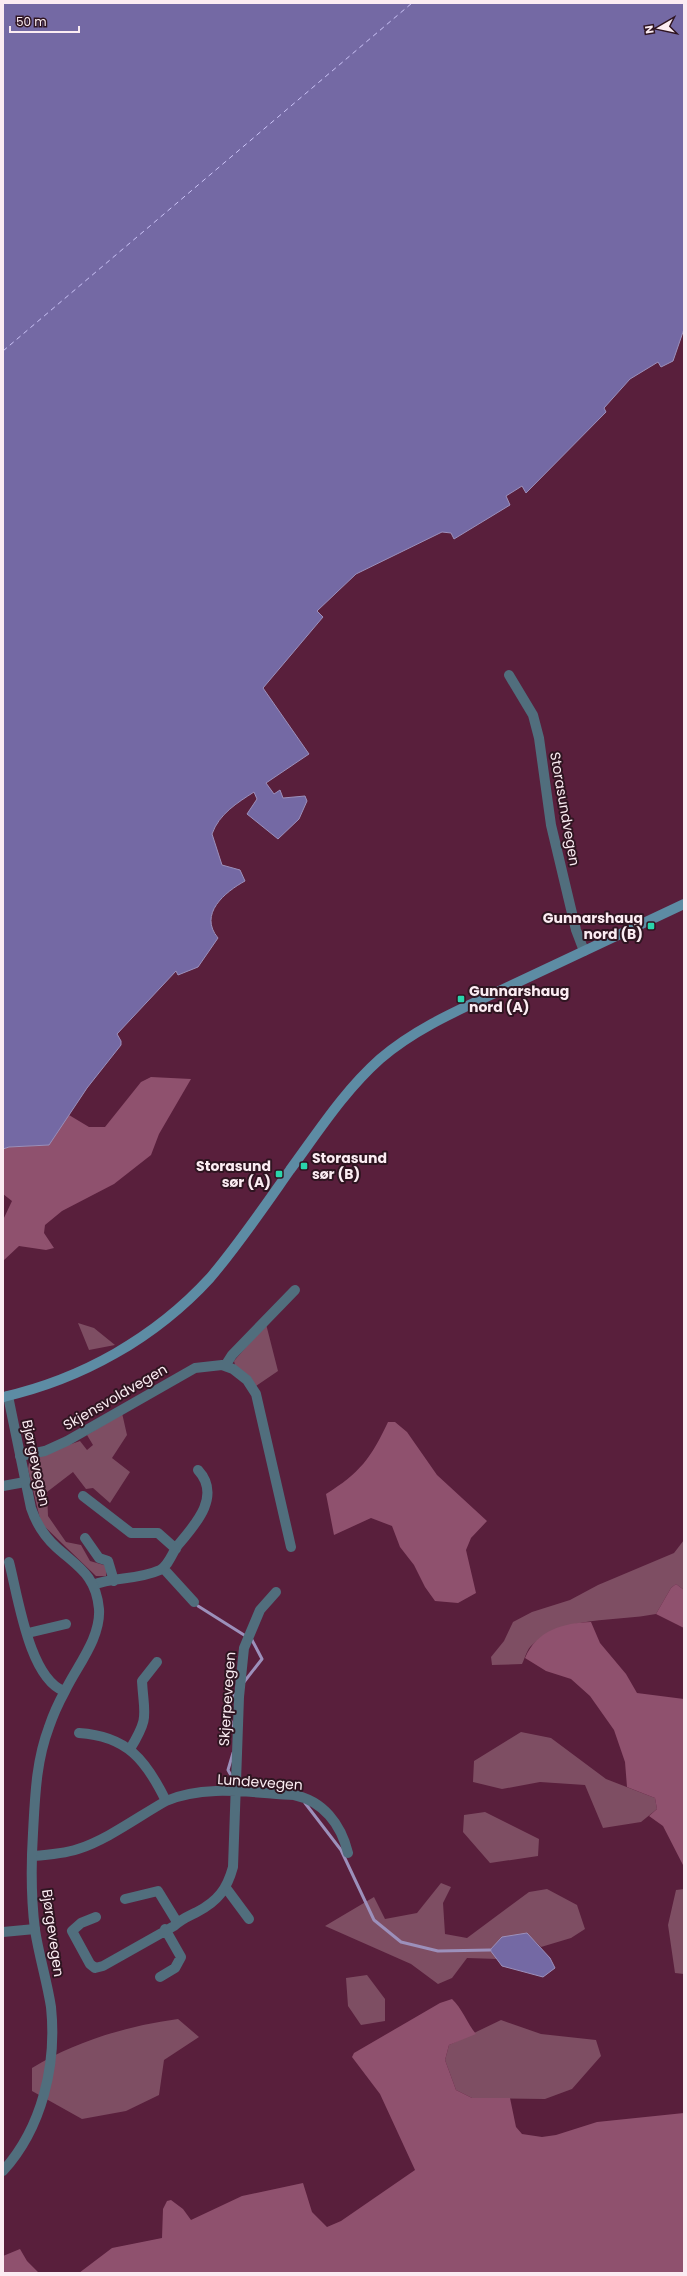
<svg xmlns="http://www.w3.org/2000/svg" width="687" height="2276" font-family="Poppins,sans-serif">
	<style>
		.green { fill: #7e4e63 }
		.forest { fill: #8f516e }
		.water { fill: #7469a4; stroke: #9c90bb }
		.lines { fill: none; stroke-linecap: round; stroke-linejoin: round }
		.stream { stroke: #9c90bb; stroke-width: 3 }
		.ferry { stroke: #ccc4f8; stroke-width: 1; stroke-dasharray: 5 4; stroke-linecap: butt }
		.minor { stroke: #516e7d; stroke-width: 10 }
		.tertiary { stroke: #516e7d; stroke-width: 10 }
		.secondary { stroke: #5d8ca4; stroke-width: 10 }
		.poi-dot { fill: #2ad5ac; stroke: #2f1521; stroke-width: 1.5 }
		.labels { text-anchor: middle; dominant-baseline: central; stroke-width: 4; stroke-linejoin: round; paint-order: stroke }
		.street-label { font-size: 14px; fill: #fbecf2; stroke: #2f1521 }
		.poi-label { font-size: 14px; font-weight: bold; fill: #fbecf2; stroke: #2f1521; text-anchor: end }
	</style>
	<rect width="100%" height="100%" fill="#591f3c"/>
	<path class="green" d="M78,1323l16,5 21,17 -26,5z
		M266,1324l12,47 -22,15 -21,-21 -1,-4z
		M122,1413l5,22 -15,23 18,14 -20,31 -17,-15 -7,1 -13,-17 -26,20 1,24 18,26 15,3 9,16 17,5 -1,10h-10l-55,-53 -13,-54 2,-11 50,-17 7,9 6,-5 -6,-10z
		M684,1540v50l-8,-6 -5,4 -15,26c-41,8 -91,1 -124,31 -5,4 -7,13 -10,19l-30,1 -1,-8 13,-16 9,-19 19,-10 38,-12 28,-15 76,-32z
		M521,1732l30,6 55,41 49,19 2,11 -16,13 -38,6 -18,-43 -45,-3 -38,7 -29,-7 1,-21z
		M485,1812l54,27 -1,17 -48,7 -27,-31 1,-17z
		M441,1883l10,4 -8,16 2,31 22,4 62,-46 18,-3 30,16 8,24 -14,9 -30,9 -15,-14 -36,17 8,9 -31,-1 -15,20 -14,6 -27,-20 -86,-38 49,-29 11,22 32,-6z
		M684,1889v85l-9,-1 -7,-48 8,-35z
		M367,1975l18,24v22l-24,4 -13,-19 -2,-28z
		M178,2019l21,18 -35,23 -5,35 -33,16 -44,8 -50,-28v-23c44,-27 95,-42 146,-49z
		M501,2020l40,14 55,6 5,16 -29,33 -27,10 -73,-1 -16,-8 -11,-30 4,-15z"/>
	<path class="forest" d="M151,1077l40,2 -32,55 -8,21 -37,29 -52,27 -17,14 -1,8 10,15 -8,2 -27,-4 -16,15v-41l9,-19 -9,-7v-45l6,-2 40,-2 20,-30 20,12h16l36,-45z
		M388,1422h7l12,10 30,43 50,46 -16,17 -5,12 10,43 -18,10 -23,-2 -10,-14 -11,-22 -14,-18 -8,-21 -21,-8 -37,17 -8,-41c34,-21 45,-36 62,-72z
		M676,1584l8,6v38l-28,-14 15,-26z
		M591,1622l9,21 26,31 11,19 47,6v168l-21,-41 -14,-10 8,-7 -2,-11 -28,-11 -2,-25 -11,-32 -24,-34 -19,-17 -25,-8 -21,-13c12,-28 38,-35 66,-36z
		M452,1999c10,9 15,24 24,35l-27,11 -4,15 11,30 16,8h38l6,29 6,7 20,3 14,-2 41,-13 87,-9v160h-605l33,-25 50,-10 1,-29 4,-8 4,-1 12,9 8,11 51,-24 61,-13 9,29 15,15 14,-6 74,-51 -35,-76 -28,-37 2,-4 86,-50z
		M20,2249l7,12 12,12h-36v-17z"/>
	<path class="water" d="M3,3h681v326l-11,32 -12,6 -3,-5 -28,17 -26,29 2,4 -80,81 -4,-7 -16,10 4,9 -56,34 -3,-6 -9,-1 -86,42 -39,37 6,6 -60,71 46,66 -43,29 8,11 6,-4 3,8 22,-2 2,5 -8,18 -21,20 -31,-25 10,-15 -3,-7c-17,11 -35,22 -42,42l10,31 18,5 5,11c-20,11 -47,33 -27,57l-20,29 -20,8 -2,-4 -59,63 4,7v4l-34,43 -38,57 -40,2 -6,2z
		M527,1933l23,25 5,10 -12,9 -41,-11 -12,-16 12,-13z"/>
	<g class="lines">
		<path class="stream" d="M198,1606l54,34 10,19 -18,23
			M234,1727l-10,-19 12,-15
			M233,1753l-5,17 5,9
			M305,1803l36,47 33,70 27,22 37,9 52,-1"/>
		<path class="ferry" d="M3,351l409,-348"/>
		<path class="minor" d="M509,675l24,40 6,23 12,87 25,105 8,21
			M225,1366l7,-11 63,-65
			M20,1456l25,-5 22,-10 128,-73 27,-3 11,4 14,11 9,14 35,153
			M3,1486l22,-4
			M83,1496l48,37h27l18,16
			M85,1538l14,20 9,3 6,20
			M9,1562c9,34 20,116 55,129
			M163,1568l31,34
			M93,1585c20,-8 45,-5 67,-15 9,-5 12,-17 18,-25 17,-20 44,-49 20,-75
			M28,1633l38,-9
			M79,1733c48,3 67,27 87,68
			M130,1749c20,-33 14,-33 12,-68l15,-19
			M32,1856c15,-1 31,-2 46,-7 29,-9 61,-33 88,-48 39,-17 87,-8 128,-6 29,6 47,29 54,58
			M226,1888l23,31
			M125,1899l33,-8 19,31
			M96,1917l-15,6 -9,8 18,33 5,4 8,-2 71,-40c7,-7 15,-10 23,-14 21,-11 30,-23 36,-45l6,-170 5,-49 16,-38 16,-18
			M3,1932l32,-3
			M160,1977l15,-9 6,-11 -16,-28"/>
		<path class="tertiary" d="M3,2171c39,-43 54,-106 48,-164 -4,-26 -12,-51 -16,-77 -4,-32 -4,-65 -2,-97 2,-36 3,-72 16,-106 4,-12 10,-25 16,-36 12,-25 36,-53 34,-82 -3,-34 -21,-42 -43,-62 -12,-11 -20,-24 -25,-39l-23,-112"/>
		<path class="secondary" d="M3,1397c79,-18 152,-59 207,-119 29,-34 54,-71 80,-108 28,-38 54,-79 90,-111 38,-33 86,-52 132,-74 57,-27 114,-54 172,-81"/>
	</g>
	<g class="poi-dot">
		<rect x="647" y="922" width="8" height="8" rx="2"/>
		<rect x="457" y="995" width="8" height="8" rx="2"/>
		<rect x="300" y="1162" width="8" height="8" rx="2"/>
		<rect x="275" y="1170" width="8" height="8" rx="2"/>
	</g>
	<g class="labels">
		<g class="street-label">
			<text transform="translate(565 809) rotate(80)">Storasundvegen</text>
			<text transform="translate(115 1397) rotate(-30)">Skjensvoldvegen</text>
			<text transform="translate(36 1463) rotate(78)">Bjørgevegen</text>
			<text transform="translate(227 1699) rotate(-86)">Skjerpevegen</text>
			<text transform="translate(260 1782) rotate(4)">Lundevegen</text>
			<text transform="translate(53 1933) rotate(82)">Bjørgevegen</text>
		</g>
		<g class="poi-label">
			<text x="643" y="918">Gunnarshaug<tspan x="643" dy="16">nord (B)</tspan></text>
			<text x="469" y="991" text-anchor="start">Gunnarshaug<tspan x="469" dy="16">nord (A)</tspan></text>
			<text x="312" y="1158" text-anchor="start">Storasund<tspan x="312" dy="16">sør (B)</tspan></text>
			<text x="271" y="1166">Storasund<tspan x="271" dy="16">sør (A)</tspan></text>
		</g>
	</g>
	<rect width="687" height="2276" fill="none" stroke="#fbecf2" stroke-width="8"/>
	<g transform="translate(659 28) rotate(261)" stroke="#2f1521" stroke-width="3" paint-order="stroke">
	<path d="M0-3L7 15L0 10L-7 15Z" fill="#fbecf2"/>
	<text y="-6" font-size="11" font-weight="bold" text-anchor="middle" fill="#fbecf2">N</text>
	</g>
	<path d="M10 26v6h69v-6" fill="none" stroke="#fbecf2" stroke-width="2"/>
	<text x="16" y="26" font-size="12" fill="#fbecf2" stroke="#2f1521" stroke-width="3" paint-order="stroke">50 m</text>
</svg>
